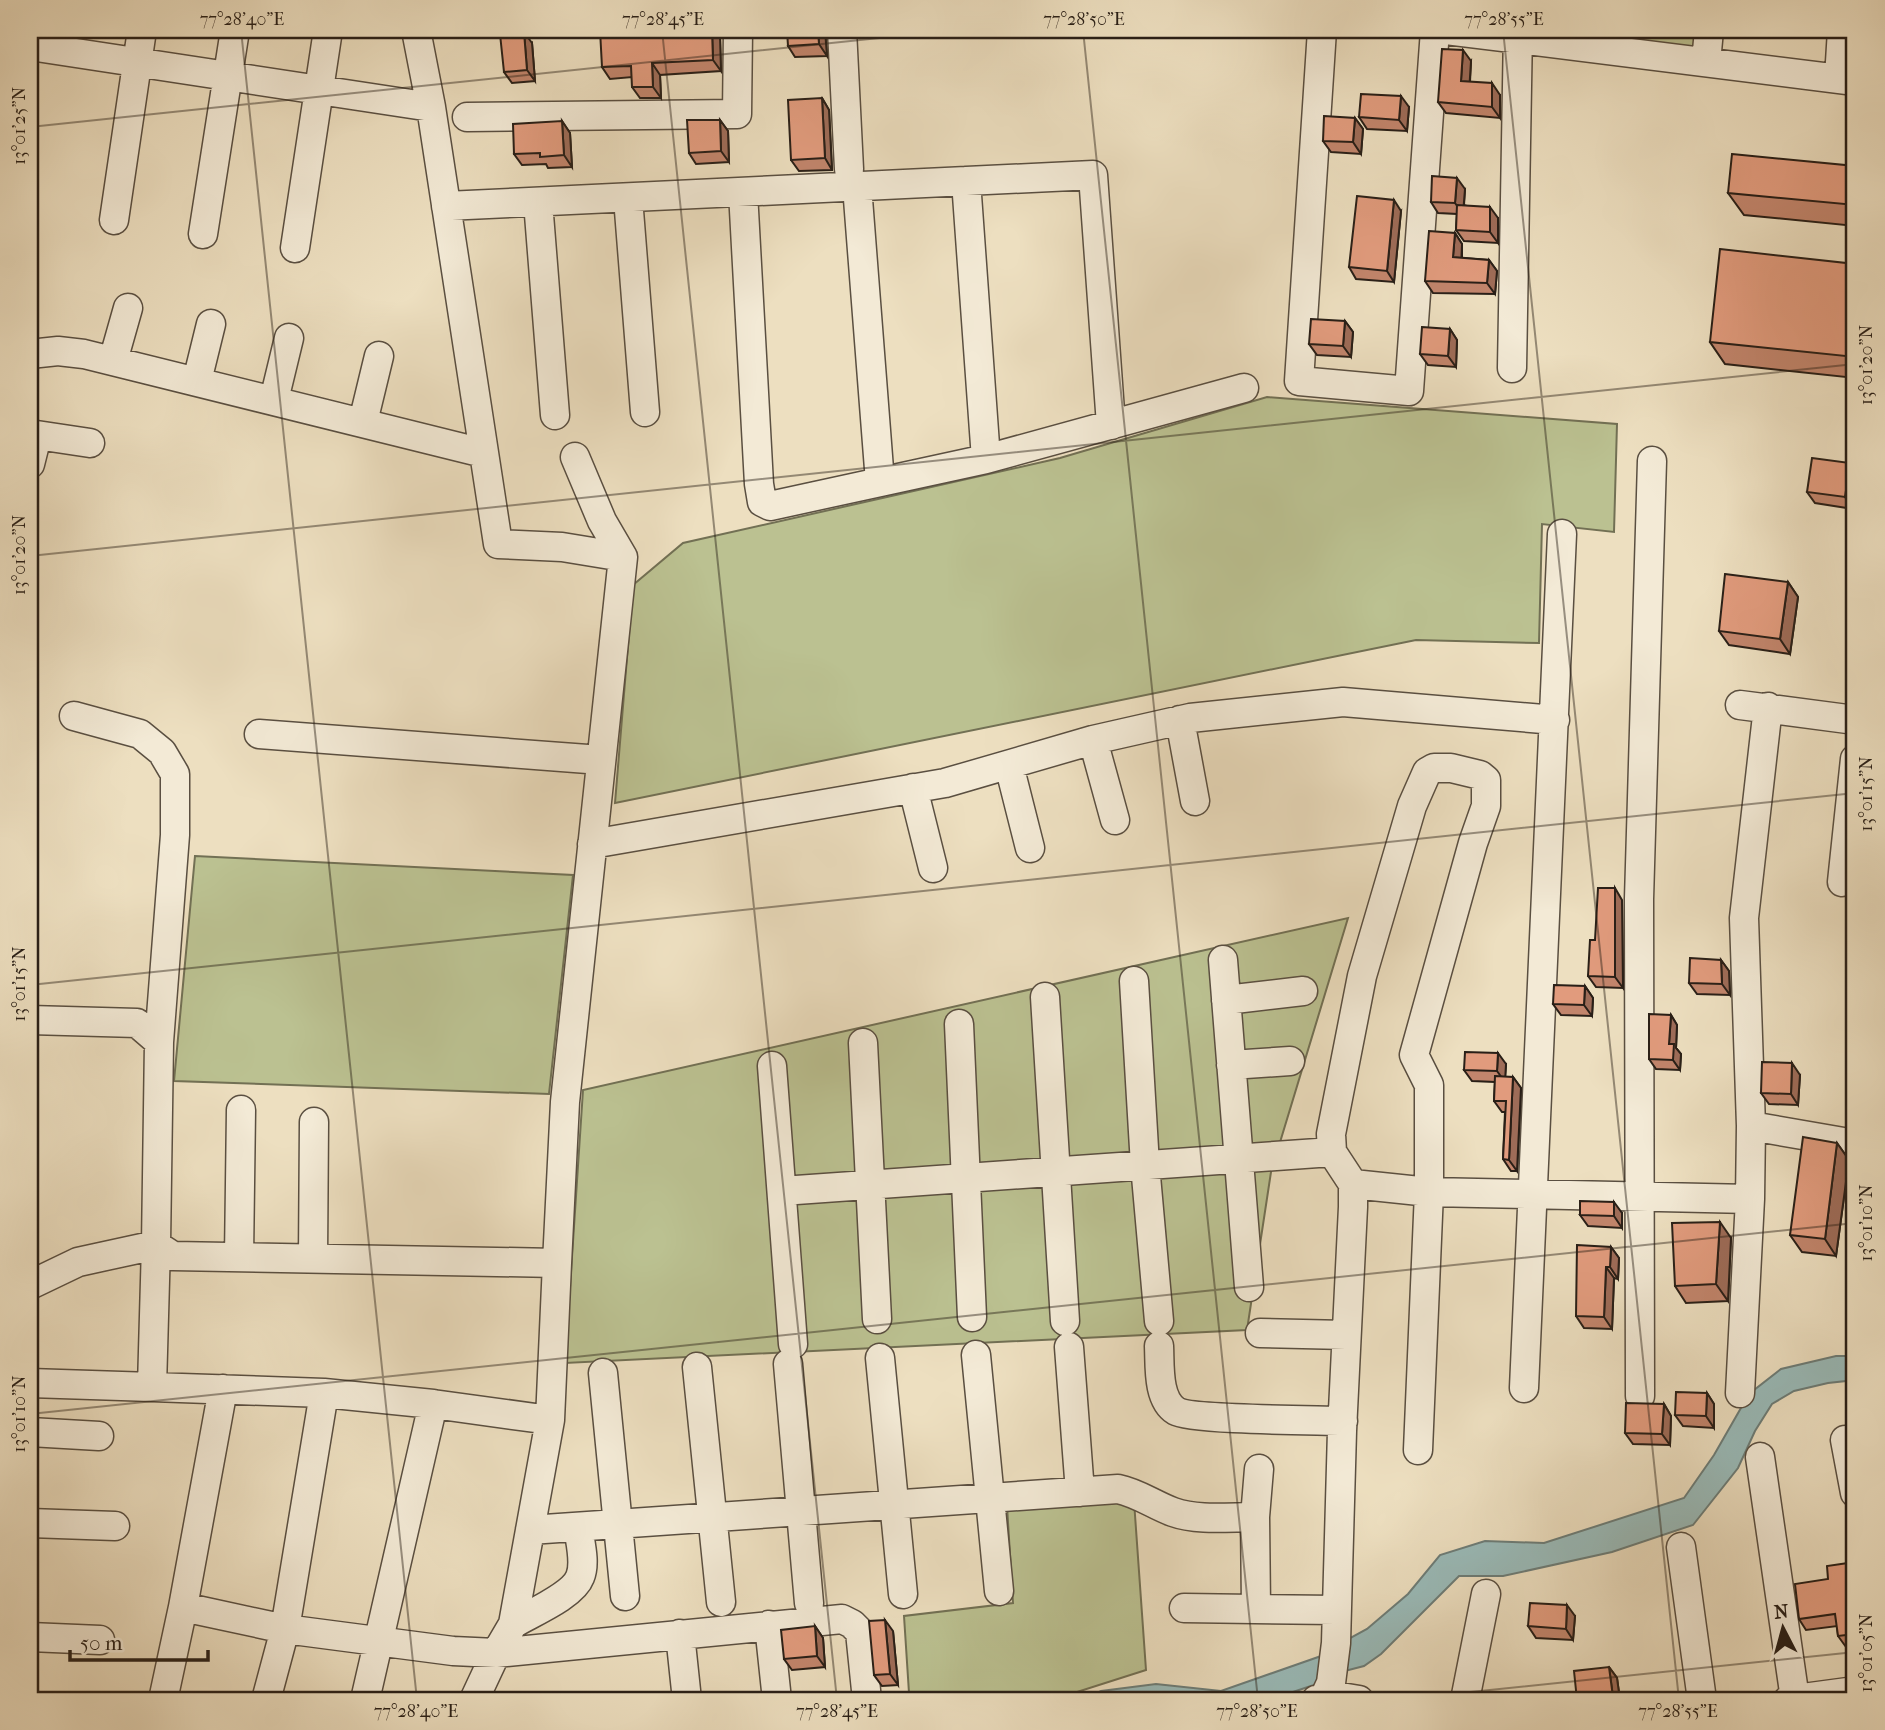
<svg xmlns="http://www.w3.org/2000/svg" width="1885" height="1730" font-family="'IM FELL French Canon',serif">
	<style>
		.green { fill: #bbc191; stroke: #727054; stroke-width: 2 }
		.water { fill: #9abbb9; stroke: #6d7d78; stroke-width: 2 }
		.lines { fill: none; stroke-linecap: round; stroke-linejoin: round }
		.minor-casing { stroke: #5a4f41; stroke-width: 31 }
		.minor { stroke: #f3ead6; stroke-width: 28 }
		.wall { fill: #c2856c; stroke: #291f17; stroke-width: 2 }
		.shaded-wall { fill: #9e6c58; stroke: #291f17; stroke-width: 2 }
		.building { fill: #e19b7d; stroke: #291f17; stroke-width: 2 }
		.ticks { fill: none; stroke: #291f17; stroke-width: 2; stroke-opacity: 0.45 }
		.neatline { fill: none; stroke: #291f17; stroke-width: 2.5 }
		.ticks-label { font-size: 18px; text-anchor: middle; fill: #291f17 }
	</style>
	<rect width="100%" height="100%" fill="#eddfc0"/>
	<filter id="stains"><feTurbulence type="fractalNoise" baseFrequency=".00286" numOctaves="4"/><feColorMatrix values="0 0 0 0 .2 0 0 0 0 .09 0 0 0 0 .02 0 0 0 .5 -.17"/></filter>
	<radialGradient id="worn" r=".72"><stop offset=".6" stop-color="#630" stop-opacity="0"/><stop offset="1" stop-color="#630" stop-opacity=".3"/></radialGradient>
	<path class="green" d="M1628,30h69l-1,19 -69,-8z
		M1267,397l350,27 -3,108 -72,-8 -3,119 -123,-3 -801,163 18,-218 50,-42 377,-85z
		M195,856l378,19 -24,219 -375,-13z
		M1348,918l-77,254 -24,158 -682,33 18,-273z
		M1134,1501l12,169 -94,30h-178v-3l35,-4 -5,-77 109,-13 -6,-97z"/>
	<path class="water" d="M1836,1356h19v24l-27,3 -34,8 -22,13 -17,27 -17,37 -45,57 -81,27 -109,24h-44l-78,78 -17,12 -23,6v-29l26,-14 41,-35 32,-39 45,-14 59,2 140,-45 30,-43 35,-61 32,-25z
		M1324,1655l-1,27 -54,18h-186l18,-9 55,-7 65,7z"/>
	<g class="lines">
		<defs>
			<path id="minor" d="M842,30l7,139
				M1322,30l-23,351 110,10 26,-361
				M1446,30l409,51
				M30,46l401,61
				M1706,62l3,-32
				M1839,78l3,-48
				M467,117l270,-3 1,-84
				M966,181l20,278
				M857,186l23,296
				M743,192l16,292 3,18 8,4 216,-47 258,-71
				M628,198l17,214
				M538,202l17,213
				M446,206l647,-31 18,250
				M114,220l28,-190
				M203,234l32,-204
				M295,248l33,-218
				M30,354l28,-3 26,3 399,99
				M113,361l15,-53
				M1512,368l6,-338
				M197,381l14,-57
				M274,400l15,-62
				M363,422l16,-66
				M30,434l60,9
				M575,457l27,64 21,36
				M30,464l7,-28
				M1740,705l115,15
				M1768,707l-24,211 7,208 104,18
				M1180,720l15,81
				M259,734l342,26
				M1093,740l22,80
				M1009,765l21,83
				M913,788l20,80
				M592,844l353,-61 148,-43 97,-22 153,-16 212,18
				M1842,882l13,-123
				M1223,960l26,327
				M1134,981l11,184 14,156
				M1045,997l20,324
				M1226,1000l77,-9
				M30,1020l107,3 22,19
				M959,1024l13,293
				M863,1043l14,276
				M1231,1065l59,-4
				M772,1066l21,278
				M1353,1184l76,8 321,7
				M782,1191l550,-39
				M239,1257l2,-147
				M313,1258l1,-136
				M30,1285l48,-23 78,-17 17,11 384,7 8,-161 58,-545 -61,-10 -64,-3 -67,-437 -15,-77
				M1260,1333l86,2
				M1159,1346c1,19 -2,53 17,65 15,9 141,9 167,10
				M1069,1347l11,145
				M976,1355l23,236
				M880,1358l23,236
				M788,1364l21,239
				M697,1367l24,235
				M603,1373l22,223
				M30,1383l122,4 4,-142 3,-203 16,-207v-61l-13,-22 -22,-18 -66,-18
				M152,1387l172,6 109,11
				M1524,1388l38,-854
				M223,1389l-40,218 102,22 -19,71
				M324,1393l-39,236 168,22 43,2 346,-34 10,5 8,8 7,68
				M1740,1393l10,-194 1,-73
				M1640,1396l-1,-497 13,-438
				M30,1432l69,4
				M1845,1440l10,53
				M1760,1457l35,242
				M30,1523l85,3
				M530,1530l588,-41c20,4 36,16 55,23 25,9 56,5 82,5
				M1681,1547l21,153
				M1256,1607l-1,-90 4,-48
				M1184,1608l151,2
				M513,1624c18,-11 60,-28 67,-47 6,-14 0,-35 -2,-50
				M769,1625l8,75
				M680,1634l7,66
				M30,1637l70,3
				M1324,1698l7,-15 5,-40 6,-212 11,-224v-23l-21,-32 -1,-18 31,-158 50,-170 15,-34 7,-4h17l29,7 6,5v26l-13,37 -59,212 15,30v107l-11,258
				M163,1700l20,-93
				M365,1700l68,-296 117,16
				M474,1700l22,-47 17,-29 37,-204 7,-157
				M1316,1700l25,-3 18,3
				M1465,1700l21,-106
				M1788,1700l67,-9"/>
		</defs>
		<use href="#minor" class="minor-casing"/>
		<use href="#minor" class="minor"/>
	</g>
	<path class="wall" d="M825,30l2,26 -32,1 -7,-11z
		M1578,30h23l-1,2z
		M720,36l1,35 -61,4 1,23h-21l-8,-11v-10l-22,2 -8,-12z
		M532,43l3,38 -23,2 -8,-11z
		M1471,61l-1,21 30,13v23l-54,-5 -8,-11z
		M822,98l7,12 3,60 -33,1 -8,-11z
		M1409,107l-2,24 -40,-2 -8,-12z
		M1355,118l8,11 -2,25 -30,-2 -8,-11z
		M720,120l8,11 1,31 -33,2 -7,-11z
		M562,121l8,12 2,34 -24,1 -2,-4 -24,1 -8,-11z
		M1855,166v60l-111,-11 -16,-22z
		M1465,189l-1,16 34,13v25l-34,-2 -8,-11 1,-16 -19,-1 -7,-11z
		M1401,211l-7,71 -38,-3 -7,-12z
		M1455,233l7,11v14l27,2 8,11 -2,23 -62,-1 -8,-12z
		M1855,264v114l-130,-14 -15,-22z
		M1345,321l8,11 -2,25 -34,-2 -8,-11z
		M1450,329l7,11 -1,27 -28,-2 -8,-11z
		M1850,463l5,8v24l-2,14 -38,-6 -8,-11z
		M1788,582l10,15 -8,57 -61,-9 -10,-14z
		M1855,586v72l-7,-11z
		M1622,900l1,88 -27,-1 -8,-11z
		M1721,960l8,11 1,24 -33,-1 -8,-11z
		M1585,986l8,12 -1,18 -31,-1 -8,-11z
		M1671,1015l6,10 -1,23 5,6 -1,16 -24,-1 -7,-10z
		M1506,1064l-1,13h8l8,11 -4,83h-6l-8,-12 2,-47h-3l-8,-11 1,-19 -23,-1 -8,-11z
		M1800,1075l-2,30 -29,-1 -8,-11z
		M1837,1143l12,17 -13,96 -34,-4 -12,-17z
		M1622,1213v15l-34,-2 -8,-11z
		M1731,1238l-3,63 -42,2 -11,-17z
		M1611,1247l8,11 -1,21 -4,-1 -2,51 -28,-1 -8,-12z
		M1707,1393l7,11v24l-31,-2 -8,-11z
		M1664,1404l7,12 -1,29 -37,-1 -8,-11z
		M1855,1562v83l-9,2 -8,-11 -1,-10 -31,4 -7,-11 29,-40z
		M1575,1616l-2,24 -37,-2 -8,-12z
		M815,1626l8,12 2,29 -33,3 -8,-11z
		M893,1631l5,54 -16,1 -8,-11z
		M1609,1667l8,11 3,22h-43z"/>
	<path class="shaded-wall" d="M712,30h4l4,6 1,35 -8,-11z
		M818,30h7l2,26 -8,-12z
		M524,32l8,11 3,38 -8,-11z
		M1463,50l8,11 -2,32 -8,-12z
		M652,63l8,12 1,23 -8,-11z
		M1492,83l8,12v23l-8,-11z
		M1401,96l8,11 -2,24 -8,-11z
		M822,98l7,12 3,60 -7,-12z
		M1355,118l8,11 -2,25 -8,-12z
		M720,120l8,11 1,31 -8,-11z
		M562,121l8,12 2,34 -8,-12z
		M1457,178l8,11 -2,25 -8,-11z
		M1394,200l7,11 -7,71 -7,-11z
		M1490,207l8,11v25l-8,-11z
		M1455,233l7,11 -1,25 -8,-12z
		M1489,260l8,11 -2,23 -8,-11z
		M1345,321l8,11 -2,25 -8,-11z
		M1450,329l7,11 -1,27 -8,-11z
		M1850,463l5,8v24l-2,14 -8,-12z
		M1788,582l10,15 -8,57 -10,-15z
		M1615,888l7,12 1,88 -8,-11z
		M1721,960l8,11 1,24 -8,-11z
		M1585,986l8,12 -1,18 -8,-11z
		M1671,1015l6,10 -1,23 5,6 -1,16 -7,-10 -4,-16z
		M1498,1053l8,11 -1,18 -8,-11z
		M1792,1063l8,12 -2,30 -7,-11z
		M1513,1077l8,11 -4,83 -8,-11z
		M1837,1143l12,17 -13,96 -11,-17z
		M1614,1202l8,11v15l-8,-12z
		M1720,1222l11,16 -3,63 -12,-17z
		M1611,1247l8,11 -1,21 -8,-12z
		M1606,1267l8,11 -2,51 -8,-12z
		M1707,1393l7,11v24l-8,-12z
		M1664,1404l7,12 -1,29 -8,-11z
		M1567,1605l8,11 -2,24 -7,-11z
		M885,1620l8,11 5,54 -8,-11z
		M815,1626l8,12 2,29 -8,-11z
		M1609,1667l8,11 3,22h-5l-2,-3z"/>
	<path class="building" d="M600,30h112l1,30 -61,3 1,24h-21l-1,-21 -29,1z
		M787,30h31l1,14 -31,2z
		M524,32l3,38 -23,2 -4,-38z
		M1442,49l21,1 -2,31 31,2v24l-54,-5z
		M1361,94l40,2 -2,24 -40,-3z
		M822,98l3,60 -34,2 -3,-60z
		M1324,116l31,2 -2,24 -30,-1z
		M687,120h33l1,31 -32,2z
		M562,121l2,34 -24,2v-4l-26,1 -1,-30z
		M1732,154l123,12v39l-127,-12z
		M1432,176l25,2 -2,25 -24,-1z
		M1357,196l37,4 -7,71 -38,-4z
		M1457,205l33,2v25l-34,-2z
		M1429,231l26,2 -2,24 36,3 -2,23 -62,-2z
		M1720,249l135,15v93l-145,-15z
		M1311,319l34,2 -2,25 -34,-2z
		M1422,327l28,2 -2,27 -28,-2z
		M1812,458l38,5 -5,34 -38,-5z
		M1725,574l63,8 -8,57 -61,-8z
		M1855,586v62l-7,-1z
		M1598,888h17v89l-27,-1 2,-36h5z
		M1690,958l31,2 1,24 -33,-1z
		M1554,985l31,1 -1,19 -31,-1z
		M1649,1014l22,1 -2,29h5l-1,16 -24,-1z
		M1465,1052l33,1 -1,18 -33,-1z
		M1762,1062l30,1 -1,31 -30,-1z
		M1495,1076l18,1 -4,83 -6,-1 3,-58h-12z
		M1803,1137l34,6 -12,96 -35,-4z
		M1580,1201l34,1v14l-34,-1z
		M1720,1222l-4,62 -41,2 -3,-63z
		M1577,1245l34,2 -1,20h-4l-2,50 -28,-1z
		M1676,1392l31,1 -1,23 -31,-1z
		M1626,1403l38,1 -2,30 -37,-1z
		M1855,1562v72l-17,2 -3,-22 -36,5 -4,-35 33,-5 -1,-13z
		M1530,1603l37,2 -1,24 -38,-3z
		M885,1620l5,54 -16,1 -5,-54z
		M815,1626l2,30 -33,3 -3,-29z
		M1609,1667l4,30 -36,3 -3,-29z"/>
	<path class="ticks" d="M241,30l176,1670M662,30l175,1670M1083,30l175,1670M1503,30l176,1670M30,127l926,-97M30,556l1825,-192M30,985l1825,-192M30,1414l1825,-191M1393,1700l462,-48"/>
	<rect width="1885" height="1730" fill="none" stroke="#eddfc0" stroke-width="77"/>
	<g transform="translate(1783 1628) rotate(354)" stroke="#f3ead6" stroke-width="5" paint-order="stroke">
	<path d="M0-5L12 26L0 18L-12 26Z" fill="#291f17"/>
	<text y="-10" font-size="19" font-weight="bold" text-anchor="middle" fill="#291f17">N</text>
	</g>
	<path d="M70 1650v10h138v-10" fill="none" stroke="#291f17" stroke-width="3.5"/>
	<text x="80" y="1650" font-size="21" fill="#291f17" stroke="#f3ead6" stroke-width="5" paint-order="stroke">50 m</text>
	<rect x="38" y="38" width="1808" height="1654" class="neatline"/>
	<g class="ticks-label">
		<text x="242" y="25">77°28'40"E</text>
		<text x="663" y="25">77°28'45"E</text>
		<text x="1084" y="25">77°28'50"E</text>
		<text x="1504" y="25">77°28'55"E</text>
		<text transform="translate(19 126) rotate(-90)" y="6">13°01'25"N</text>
		<text transform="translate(1866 365) rotate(-90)" y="6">13°01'20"N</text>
		<text transform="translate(19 555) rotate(-90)" y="6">13°01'20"N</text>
		<text transform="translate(1866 794) rotate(-90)" y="6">13°01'15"N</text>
		<text transform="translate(19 984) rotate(-90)" y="6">13°01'15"N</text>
		<text transform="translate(1866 1223) rotate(-90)" y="6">13°01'10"N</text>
		<text transform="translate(19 1414) rotate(-90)" y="6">13°01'10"N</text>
		<text transform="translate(1866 1653) rotate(-90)" y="6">13°01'05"N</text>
		<text x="416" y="1717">77°28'40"E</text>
		<text x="837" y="1717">77°28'45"E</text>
		<text x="1257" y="1717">77°28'50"E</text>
		<text x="1678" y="1717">77°28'55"E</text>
	</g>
	<rect width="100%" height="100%" filter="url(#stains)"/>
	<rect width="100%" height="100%" fill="url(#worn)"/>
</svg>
